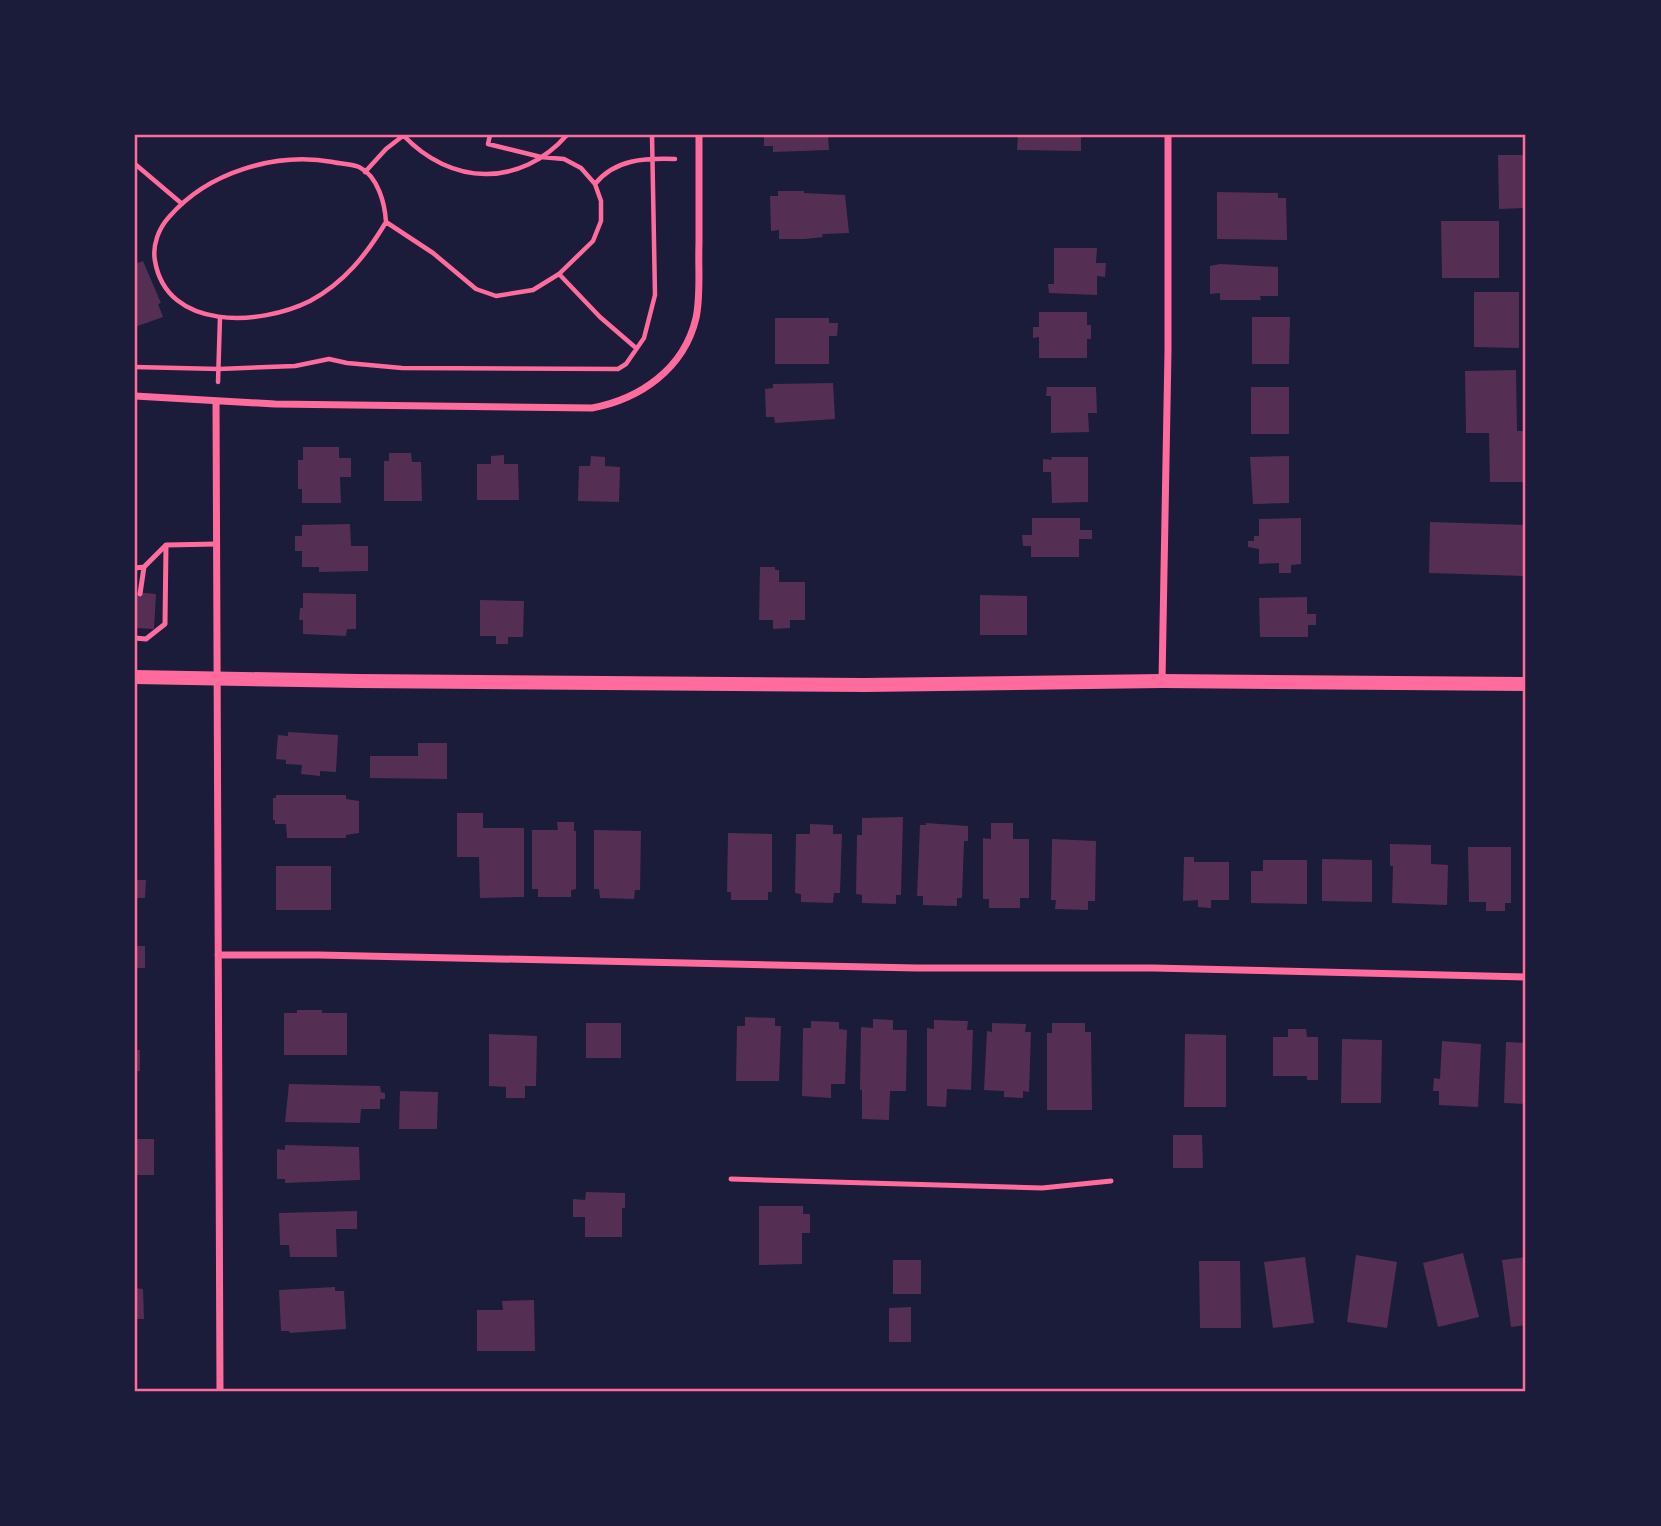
<svg xmlns="http://www.w3.org/2000/svg" width="1661" height="1526" font-family="Roboto,sans-serif">
	<style>
		.building { fill: #542f53 }
		.lines { fill: none; stroke-linecap: round; stroke-linejoin: round }
		.path { stroke: #ff6b9d; stroke-width: 4.5 }
		.service { stroke: #ff6b9d; stroke-width: 5 }
		.minor { stroke: #ff6b9d; stroke-width: 7 }
		.secondary { stroke: #ff6b9d; stroke-width: 14 }
		.neatline { fill: none; stroke: #ff6b9d; stroke-width: 2.5 }
	</style>
	<rect width="100%" height="100%" fill="#1b1b3a"/>
	<path class="building" d="M764,135h64l1,15 -56,2v-6h-9z
		M1018,135h63v16l-64,-1z
		M1498,155h28v53l-27,1z
		M778,191h26v2l41,2 4,38 -27,1 1,3 -18,2h-26v-9l-8,1 -1,-35h8z
		M1217,192l61,1v5h8l1,42 -70,-1z
		M1441,221h58v57h-57z
		M1054,248h43l-1,15h10l-1,14 -8,-1v19l-48,-2 -1,-9h6z
		M143,261l18,42 -3,1 5,13 -28,10v-63z
		M1220,264l58,3v29h-18l1,4h-41v-7l-10,1v-28z
		M1474,292h45v56l-45,-1z
		M1039,312h48v13h4v14h-4v19h-48v-21l-6,1v-11h6z
		M1252,317h38l-1,47h-37z
		M775,318h54v5h9l-1,13h-8v28h-54z
		M1516,370l1,61h9v51h-36l-1,-49h-23l-1,-62z
		M833,383l2,36 -60,4 -1,-6h-8l-1,-28 8,-1v-4z
		M1047,387h49l1,26h-9l1,19 -38,1v-37h-5z
		M1251,387h38v47h-38z
		M303,447h36v11h12v19h-11l1,26h-39v-14h-4v-29h5z
		M389,453h22l1,9h9l1,39h-38v-40h5z
		M504,455v9h14l1,36h-42v-36h14v-8z
		M591,456l14,1v9l15,1 -1,35 -41,-1 1,-35h11z
		M1289,456v47l-36,1 -3,-47z
		M1051,457h37v45l-36,1 -1,-31h-8v-13l9,1z
		M1032,518h48v12h12v9h-13v18h-48v-11h-8l-1,-11h10z
		M1301,518v46l-10,1v8h-12v-10l-20,1v-15l-11,-2v-6h6v-5h5v-17z
		M1430,522l96,3v51l-97,-3z
		M350,524l1,22h17v25l-49,1v-5h-17v-16h-7v-15h7v-11z
		M760,567h15v3h4v12h26v38h-15v8l-17,1v-9h-14z
		M135,592l21,2 -2,35 -19,-1z
		M303,593l53,1v35h-9l-1,7 -43,-2v-14h-4l1,-12h3z
		M980,595l47,1v39h-47z
		M1307,597v17h9v11h-8v12h-48l-1,-39z
		M480,600l44,1 -1,36h-15v7h-12v-8h-16z
		M288,732l50,3 -2,37 -16,-1v5l-19,-2 1,-9 -16,-1v-4l-10,-1 2,-24 10,1z
		M418,743h29v36l-77,-1v-22h48z
		M276,795h70v4l13,2v32l-13,2v3h-59l-1,-14h-11v-4h-2v-22h3z
		M457,813h26v15h41v69l-44,1 -1,-41h-22z
		M903,817l-2,78h-5v9l-34,-1v-8l-6,-1 1,-59h5v-17z
		M557,822h17v9h2v58l-5,1v7h-33v-8h-6v-59h26z
		M926,823l42,3v15h-4l-2,57h-5v8l-34,-1v-9h-6l3,-71h6z
		M991,823h22v16h16v59h-9v10h-31v-9h-6v-61l8,1z
		M810,824l23,1v9h9l-2,59h-6l-1,10 -32,-1v-8l-6,-1 1,-59h14z
		M594,830l47,1 -1,59h-5l-1,9 -34,-1 -1,-9h-5z
		M728,833l44,1v58h-4v8h-37v-8h-4z
		M1052,839l44,2 -1,60h-7v9l-33,-1 1,-9h-5z
		M1390,844l41,1v19l17,1 -1,40 -55,-2 1,-37h-3z
		M1468,847h43v56h-6v8h-19v-9h-17z
		M1184,857h10v5h35v38h-18v8l-13,-1v-7l-15,1z
		M1322,859l50,1v42l-50,-1z
		M1263,860h44v44l-56,-1v-32h12z
		M276,866h55v44h-55z
		M135,880h11l-1,18h-10z
		M135,946h10v22h-10z
		M297,1010h25v3h25v42h-63v-42h13z
		M745,1017l30,1v8h6l-2,55h-43l1,-55h8z
		M873,1019l20,1v10h14l-1,61h-16l-1,29 -27,-1v-29h-2l1,-63 12,1z
		M934,1020l34,1 -1,9h6l-2,60 -24,-1 -1,18 -19,-1v-78l7,1z
		M811,1021l28,1v7l8,1 -2,54h-14v14l-29,-2 1,-68h8z
		M586,1023h35v35h-35z
		M992,1023l34,1 -1,8h6l-2,60 -6,-1v7l-19,-1v-6l-20,-1 3,-59 5,1z
		M1052,1023h33v9h6l1,78h-45v-77h5z
		M1288,1029h18l1,8h11v43h-11v-4h-34v-39h15z
		M489,1034l48,2 -1,50h-11v12h-19v-11l-17,-1z
		M1185,1034l41,1v72h-42z
		M1342,1039l40,1 -1,63h-40z
		M1442,1041l39,3 -3,63 -39,-2v-14h-6l1,-13 6,1z
		M1506,1042l20,1v61l-22,-1z
		M135,1050h5v21h-5z
		M289,1084l91,2 1,6 4,1v6h-5v10h-19l-1,14 -75,-1z
		M400,1091l38,1 -1,37h-38z
		M1173,1135h29l1,33h-30z
		M135,1139h19v36h-19z
		M285,1145l74,2 1,33 -75,3v-4h-8v-30l8,1z
		M586,1192l39,1v15h-3v29h-37v-20h-12v-18l12,1z
		M759,1206h44v8h7v19h-8v31l-43,1z
		M357,1211v18h-21l1,28h-47l-1,-12h-9l-1,-32z
		M1463,1253l16,64 -41,10 -15,-64z
		M1356,1255l41,7 -10,66 -40,-6z
		M1305,1257l9,66 -41,5 -9,-66z
		M1526,1257v68l-15,2 -9,-67z
		M893,1260h28v34h-28z
		M1199,1261h41l1,67h-41z
		M335,1287v4h9l2,38 -56,4 -1,-2h-8l-2,-41z
		M135,1288l8,1 1,30h-9z
		M534,1300l1,51h-58v-41h26l-1,-9z
		M911,1307v35h-22v-34z"/>
	<g class="lines">
		<path class="path" d="M403,135c48,51 117,53 164,0
			M135,164l46,39
			M365,172l21,-23 18,-14
			M595,184c20,-25 50,-26 80,-25
			M386,222c-1,-18 -8,-46 -27,-55 -7,-3 -18,-3 -26,-5 -58,-10 -125,10 -164,55 -10,11 -17,28 -14,44 12,70 105,65 155,40 34,-18 57,-47 76,-79l47,31 43,36 20,7 37,-6 26,-16 34,-33 8,-20v-20l-6,-17 -14,-16 -17,-9 -23,-2 -53,-13 2,-9
			M559,274l41,43 36,31
			M135,367l84,2 76,-3 34,-7 18,4 55,5 216,1 8,-5 18,-26 11,-43 -3,-160
			M218,382l2,-65"/>
		<path class="service" d="M135,568l9,-1 22,-22 51,-1
			M140,594l4,-27
			M135,638l11,1 19,-15 1,-79
			M731,1179l311,9 69,-7"/>
		<path class="minor" d="M135,396l140,8 317,4c48,-9 92,-39 104,-90 5,-23 2,-51 3,-75 0,-36 0,-72 0,-108
			M216,401l4,990
			M1162,681l6,-330v-216
			M218,955h101l598,13h236l373,9"/>
		<path class="secondary" d="M135,677l224,4 506,4 297,-4 364,3"/>
	</g>
	<rect width="1661" height="1526" fill="none" stroke="#1b1b3a" stroke-width="273"/>
	<rect x="136" y="136" width="1388" height="1254" class="neatline"/>
</svg>
